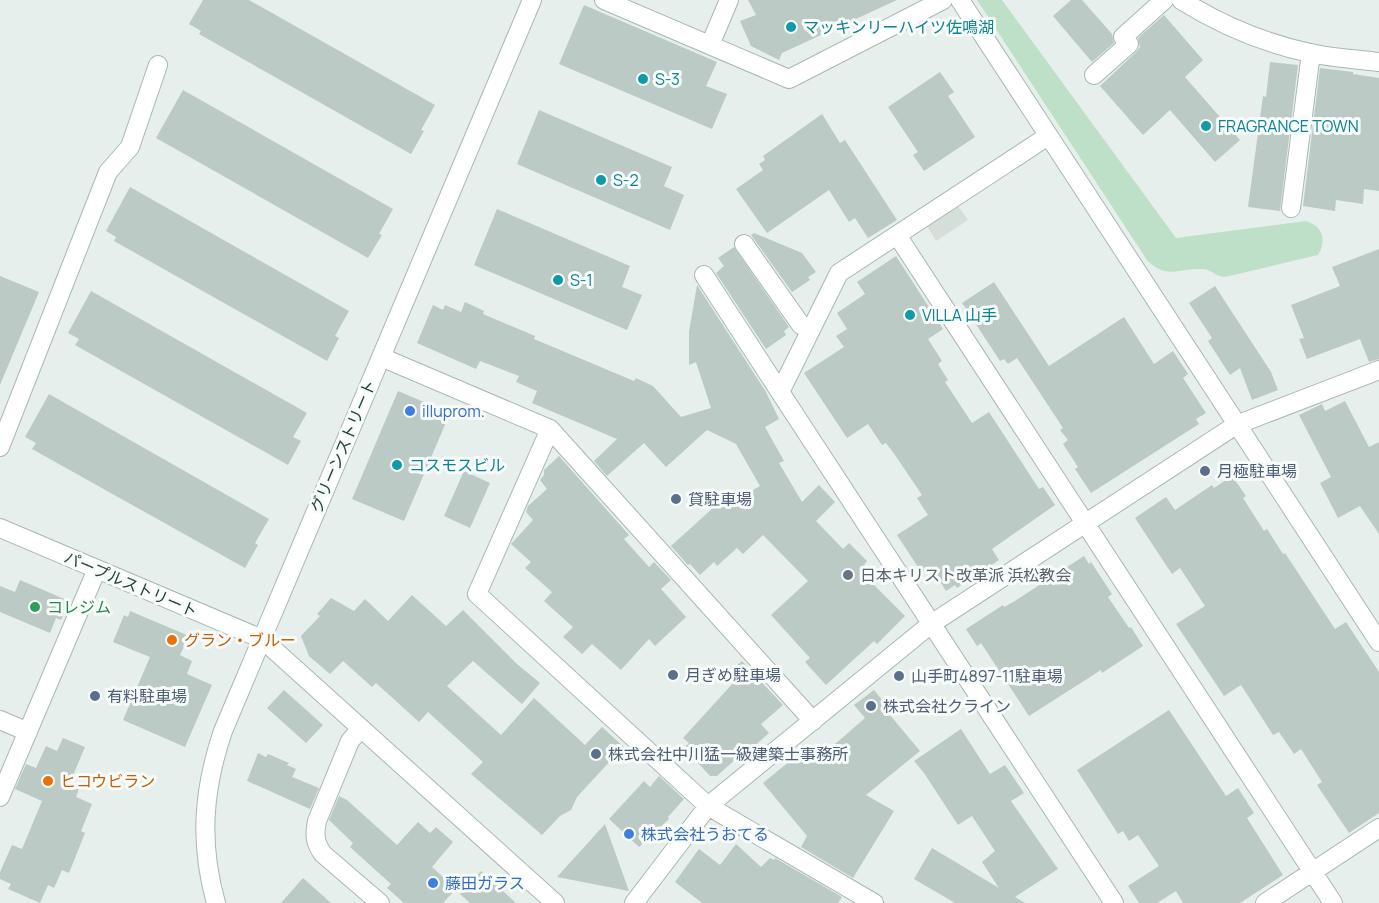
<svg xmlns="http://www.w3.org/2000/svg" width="1379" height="903" font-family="Manrope,'Noto Sans JP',sans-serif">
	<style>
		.built { fill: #d4dfda }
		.green { fill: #bfe0c8 }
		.building { fill: #bbcac4 }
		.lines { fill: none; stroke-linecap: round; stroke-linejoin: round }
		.minor-casing { stroke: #a8b8b2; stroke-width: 20 }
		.minor { stroke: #fff; stroke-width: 18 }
		.culture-dot { fill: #0f9aa8; stroke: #f7fbf9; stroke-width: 2 }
		.shop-dot { fill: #3f7fe0; stroke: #f7fbf9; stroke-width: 2 }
		.service-dot { fill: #5c6f8a; stroke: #f7fbf9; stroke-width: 2 }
		.worship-dot { fill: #6b7280; stroke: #f7fbf9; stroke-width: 2 }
		.leisure-dot { fill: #2e9e5b; stroke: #f7fbf9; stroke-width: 2 }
		.food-dot { fill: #e8710a; stroke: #f7fbf9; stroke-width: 2 }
		.labels { text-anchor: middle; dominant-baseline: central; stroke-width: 6; stroke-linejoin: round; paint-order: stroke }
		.culture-label { font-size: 16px; fill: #0d838f; stroke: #f7fbf9; text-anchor: start }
		.shop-label { font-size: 16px; fill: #366cbe; stroke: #f7fbf9; text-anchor: start }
		.street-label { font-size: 16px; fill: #24423a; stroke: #f7fbf9 }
		.service-label { font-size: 16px; fill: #4e5e75; stroke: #f7fbf9; text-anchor: start }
		.worship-label { font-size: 16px; fill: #5b616d; stroke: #f7fbf9; text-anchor: start }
		.leisure-label { font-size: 16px; fill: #27864d; stroke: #f7fbf9; text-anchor: start }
		.food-label { font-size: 16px; fill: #c56008; stroke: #f7fbf9; text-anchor: start }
	</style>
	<rect width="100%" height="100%" fill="#e6efeb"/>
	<path class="built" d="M958,206l10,14 -32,21 -9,-15z"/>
	<path class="green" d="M977,0h25l174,238 130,-17c17,5 21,20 12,34l-93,22c-9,0 -14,-8 -23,-8 -23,-1 -36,11 -55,-9z"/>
	<path class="building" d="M203,0h46l186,105 -14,25 3,1 -13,23 -212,-120 2,-3 -12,-7z
		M748,0h149l-115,53 -3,7 -28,-14 -11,-25 16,-6z
		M1071,0h11l30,34 2,9 -22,19 -39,-46z
		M584,5l133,57 -11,24 21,8 -15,35 -153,-65z
		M1164,15l39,45 -18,17 55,63 -25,22 -45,-52 -27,25 -43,-49 36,-34 4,-5 -2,-9z
		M1270,62l28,3 -18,146 -32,-4 15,-111 3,1z
		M1320,68l33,4v2l26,4v113l-15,-2 -1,15 -27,-4 -1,11 -32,-5z
		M940,72l14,20 -6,4 27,41 -51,34 -11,-16 5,-3 -30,-45z
		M183,90l210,119 -14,25 3,1 -14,23 -212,-120z
		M539,110l133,57 -8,19 20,9 -14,35 -153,-66z
		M822,114l18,29 5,-3 52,80 -29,18 -13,-20 -6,4 -20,-32 -62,43 -31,-44 27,-19 -4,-6 6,-4 -2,-4z
		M130,187l219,124 -14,25 4,2 -12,23 -213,-120 2,-4 -10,-6z
		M497,209l133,57 -8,21 20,8 -15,35 -153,-65z
		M754,233l48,20 14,19 -8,5 2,3 -18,12 -41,-57z
		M734,247l55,80 -5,4 2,4 -20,14 -50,-76 8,-7 -6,-8z
		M1379,249v110l-10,3 -9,-23 -53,20 -8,-20 5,-1 -13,-33 49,-19 -8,-19z
		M896,256l47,73 -15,10 14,22 -4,3 10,16 -3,2 27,41 17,-11 50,77 4,-2 12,18 -63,44 7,11 -42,28 -2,-3 -9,6 -15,-24 -9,6 -25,-38 31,-20 -11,-17 5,-3 -27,-40 -9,-12 -4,2 -14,-21 -21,14 -43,-65 40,-26 -8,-11 11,-7 -10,-16 28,-19 -8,-12z
		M0,276l39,16 -39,93z
		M994,282l55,84 75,-49 30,47 19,-13 15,23 -5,4 23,35 -10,6 3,5 -108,69 -16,-24 3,-2 -15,-23 5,-4 -8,-10 3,-2 -46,-70 -9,6 -4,-5 -4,2 -38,-58z
		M697,285l69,107 13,27 -14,8 19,34 -5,2 23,39 17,-17 16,17 -19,19 27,28 6,-6 18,18 -3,4 6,6 -5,5 40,40 -28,28 -3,-3 -48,44 -21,-23 5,-4 -39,-43 37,-34 -45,-46 -20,19 -6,-6 -20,18 -3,-4 -14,13 -10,-11 -2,1 -17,-19 53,-48 5,6 31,-18 -24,-42 -29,-14 -41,37 -22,-24 -37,33 -13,-15 23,-22 -85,-36 5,-12 -21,-9 3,-6 -39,-15 -4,8 -59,-26 16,-38 10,5 2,-5 16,7 4,-10 19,9 -1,3 52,22 -1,3 100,42 2,-3 17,8 28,31 30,-9 -15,-46 -7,3v-33z
		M1215,286l56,86 7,18 -26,10 -12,-32 -10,7 -22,-34 4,-3 -23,-35z
		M91,291l216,122 -14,24 8,4 -13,24 -213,-120 4,-6 -11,-6z
		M398,391l52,22 -46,108 -52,-22z
		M49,394l220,125 -14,24 3,2 -13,23 -213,-119 4,-6 -11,-6z
		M1345,401l24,46 10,-5v92l-19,-28 -22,12 -18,-35 11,-6 -32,-62 23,-11 3,7z
		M559,456l70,79 -5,4 25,28 5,-5 17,18 -10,9 25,28 -31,29 -6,-7 -28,31 -29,-26 -10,10 -19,-17 10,-10 -29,-26 8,-9 -27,-24 6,-6 -20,-18 22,-24 -7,-8 2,-6 19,-17 -7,-9 4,-5v-5z
		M464,471l26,12 -20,45 -26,-12z
		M1232,476l14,20 -3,2 21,33 3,-2 16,25 2,-1 50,76 11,-7 33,50v141l-30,20 -32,-48 5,-3 -21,-33 -7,5 -15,-22 -6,3 -32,-50 -17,11 -48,-72 29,-18 -25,-38 -8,6 -37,-56 31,-21 9,13 37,-25 2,3z
		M1084,556l5,8 2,-2 21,32 -4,3 21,31 2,-1 12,19 -41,27 -1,-3 -72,46 -48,-73 -4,3 -11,-17 37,-24 1,2 11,-6z
		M20,580l49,21 -8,19 -5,-2 -6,15 -50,-21v-26l15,6z
		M412,595l34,31 17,-16 54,54 23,19 -18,21 -49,-43 -26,25 54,49 33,-37 51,47 17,-18 23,21 -12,10 -36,39 -6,13 -11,6 -18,19 -71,-61 12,-12 -55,-50 -9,10 -43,-39 -4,4 -29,-26 -13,13 -21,-18 -8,-20 19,-20 -3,-2 14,-16 23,13 11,-12 23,22z
		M130,611l59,25 -9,19 12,6 -5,13 25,11 -27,62 -62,-27 27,-63 -37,-15 11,-27 4,2z
		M742,661l41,44 -22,19 8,9 -18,16 -2,-2 -32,29h-7l-26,-28 5,-5 -6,-5 51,-56 -7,-7z
		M284,690l39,35 -17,18 -39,-35z
		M874,690l13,16 -3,2 36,43 -54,44 28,16 -41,67 -52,-31 6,-11 -44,-53 39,-32 10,12 29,-24 24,-21 -11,-13z
		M1169,710l57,86 12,-8 16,25 -7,5 36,57 -43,28h-57l-7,-12 -19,12h-18l-11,-17 31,-20 -21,-31 -9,6 -6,-10 -5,3 -41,-64z
		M961,729l29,45 15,-9 19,28 -13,8 47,68 -43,28 10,6h-70l-41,-24 18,-31 67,40 -17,-26 13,-11 -23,-35 -14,9 -34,-52 -10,-12z
		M63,738l22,9 -16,38 10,4 -3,8 16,7 -11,27 4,2 -16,40 -7,-3 -8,18 -6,-3 -8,18 -32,-14 3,-5 -11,-5v-7l12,-27 10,4 20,-48 -27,-12 11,-25 10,4 10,-22 11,5z
		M258,753l8,4 2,-3 21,9 -2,2 9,4 -4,8 27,11 -9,21 -63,-28z
		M659,776l25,23 -16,18 1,2 -30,28 -30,-28 35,-38 6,6z
		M339,796l8,4 50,45 21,-23 12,11 6,-6 17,15 -21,25 24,22 -13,14h-39l-17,-15 4,-4 -41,-37 3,-4 -24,-23z
		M605,824l24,67 -72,-14z
		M736,844l25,23 9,-9 4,2 1,-2 67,39 -4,6h-136l-27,-21 24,-33 21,16z
		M481,871l35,32h-46l-10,-9z
		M303,878l28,25h-50z"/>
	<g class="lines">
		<defs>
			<path id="minor" d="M604,0l185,79 154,-79
				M960,0l419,642
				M1181,0c40,25 82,43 129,53 22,5 46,6 69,9
				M710,45l19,-45
				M1094,75l35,-31 -6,-7 41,-37
				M1048,136l-209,137 -59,119 334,511
				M1291,208l20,-155
				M897,235l436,668
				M744,244l57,81 10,5
				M704,275l76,117
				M381,357l169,72 263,292
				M550,429l-73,165 231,212 166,97
				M0,447l108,-275 22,-25 28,-82
				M0,528l262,111 293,264
				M0,720l28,12
				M361,728l-11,13 -33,80c-3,14 -2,22 6,33l57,49
				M0,797l97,-228
				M216,903c-17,-60 -13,-113 7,-172l309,-731
				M634,903l74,-97 223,-182 305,-199 143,-55
				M1265,903l114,-75"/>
		</defs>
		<use href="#minor" class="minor-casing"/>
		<use href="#minor" class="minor"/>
	</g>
	<g class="culture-dot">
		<circle cx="791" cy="27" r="6"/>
		<circle cx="643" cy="79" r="6"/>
		<circle cx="1206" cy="126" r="6"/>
		<circle cx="601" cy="180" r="6"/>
		<circle cx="558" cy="280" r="6"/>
		<circle cx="910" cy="315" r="6"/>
		<circle cx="397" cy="465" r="6"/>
	</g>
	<g class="shop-dot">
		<circle cx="410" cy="411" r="6"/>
		<circle cx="629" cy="834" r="6"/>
		<circle cx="433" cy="883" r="6"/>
	</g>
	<g class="service-dot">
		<circle cx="1205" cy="471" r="6"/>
		<circle cx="676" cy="499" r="6"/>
		<circle cx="673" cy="675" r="6"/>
		<circle cx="899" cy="676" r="6"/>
		<circle cx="95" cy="696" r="6"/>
		<circle cx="871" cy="706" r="6"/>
		<circle cx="596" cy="754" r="6"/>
	</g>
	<circle class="worship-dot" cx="848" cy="575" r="6"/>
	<circle class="leisure-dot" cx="35" cy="607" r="6"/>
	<g class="food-dot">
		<circle cx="172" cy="640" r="6"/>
		<circle cx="48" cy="781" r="6"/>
	</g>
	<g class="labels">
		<g class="culture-label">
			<text x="803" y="27">マッキンリーハイツ佐鳴湖</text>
			<text x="655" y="79">S-3</text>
			<text x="1218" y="126">FRAGRANCE TOWN</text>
			<text x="613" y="180">S-2</text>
			<text x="570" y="280">S-1</text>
			<text x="922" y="315">VILLA 山手</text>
			<text x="409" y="465">コスモスビル</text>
		</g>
		<g class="shop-label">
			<text x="422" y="411">illuprom.</text>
			<text x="641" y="834">株式会社うおてる</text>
			<text x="445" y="883">藤田ガラス</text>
		</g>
		<g class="street-label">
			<text transform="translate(343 446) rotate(-67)">グリーンストリート</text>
			<text transform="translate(131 584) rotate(23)">パープルストリート</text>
		</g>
		<g class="service-label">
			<text x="1217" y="471">月極駐車場</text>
			<text x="688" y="499">貸駐車場</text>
			<text x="685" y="675">月ぎめ駐車場</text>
			<text x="911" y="676">山手町4897-11駐車場</text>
			<text x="107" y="696">有料駐車場</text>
			<text x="883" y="706">株式会社クライン</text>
			<text x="608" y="754">株式会社中川猛一級建築士事務所</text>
		</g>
		<g class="worship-label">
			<text x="860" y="575">日本キリスト改革派 浜松教会</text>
		</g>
		<g class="leisure-label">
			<text x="47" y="607">コレジム</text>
		</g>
		<g class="food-label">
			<text x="184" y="640">グラン・ブルー</text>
			<text x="60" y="781">ヒコウビラン</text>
		</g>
	</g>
</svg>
